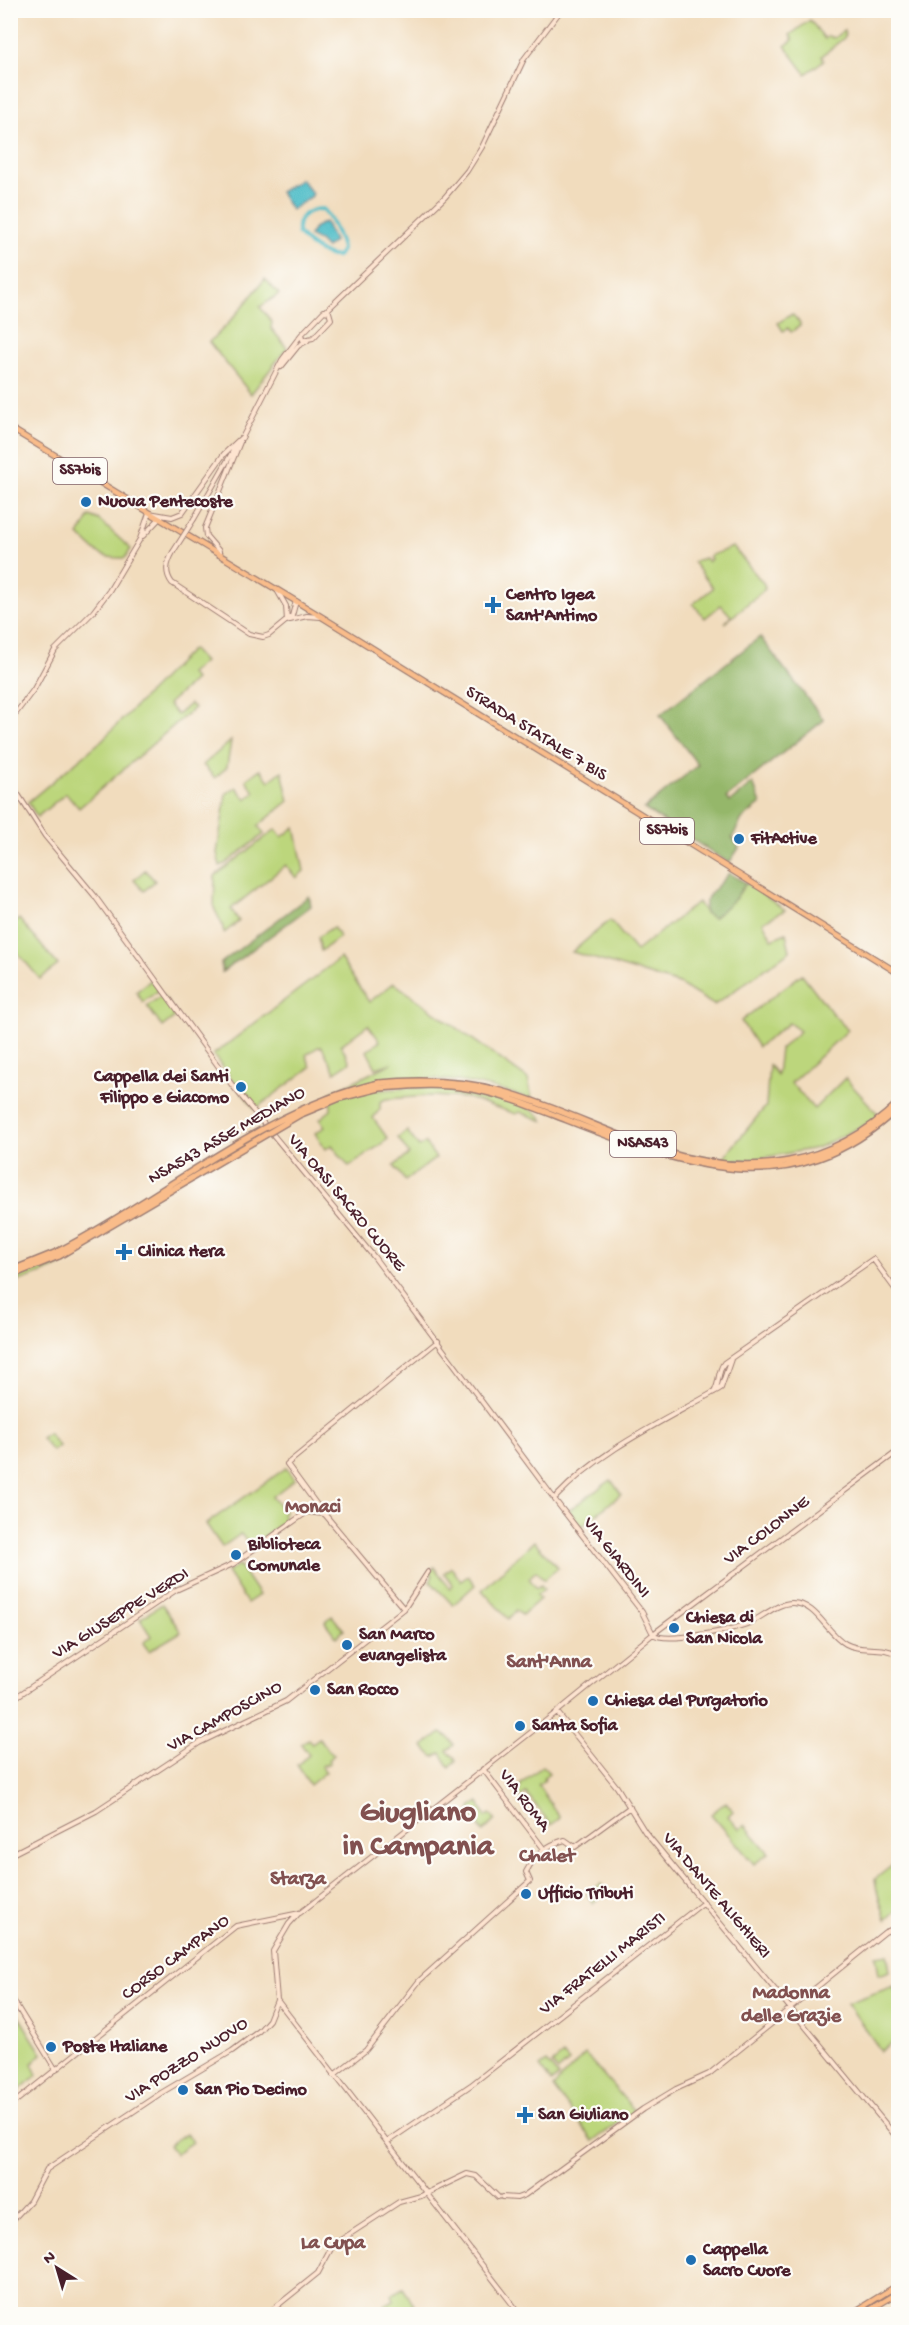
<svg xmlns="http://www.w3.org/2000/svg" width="909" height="2325" font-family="'Gochi Hand',sans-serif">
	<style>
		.green { fill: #bcd67b; stroke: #837a53; stroke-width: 1.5 }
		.forest { fill: #95b76b; stroke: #706b4b; stroke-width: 1.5 }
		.water { fill: #4fbdc8; stroke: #4c6e7a; stroke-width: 1.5 }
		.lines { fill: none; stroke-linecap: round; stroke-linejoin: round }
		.canal { stroke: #4fbdc8; stroke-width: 4 }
		.secondary-casing { stroke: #9e7e74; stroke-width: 6 }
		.primary-casing { stroke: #9e7e74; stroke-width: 7 }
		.highway-casing { stroke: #9e7e74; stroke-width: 8 }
		.secondary { stroke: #fde4d0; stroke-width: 4 }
		.primary { stroke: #f9bc8a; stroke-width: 4.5 }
		.highway { stroke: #f9bc8a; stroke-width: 5 }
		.secondary-bridge-casing { stroke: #9e7e74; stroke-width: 6; stroke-linecap: butt }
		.highway-bridge-casing { stroke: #9e7e74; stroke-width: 8; stroke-linecap: butt }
		.secondary-bridge { stroke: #fde4d0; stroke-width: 4 }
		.highway-bridge { stroke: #f9bc8a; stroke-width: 5 }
		.poi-dot { fill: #1f6fb2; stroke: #fdfcf7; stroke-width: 2 }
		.labels { text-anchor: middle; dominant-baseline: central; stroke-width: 4.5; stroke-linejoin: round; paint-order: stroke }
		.shield { fill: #fdfcf7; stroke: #806168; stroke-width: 1.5 }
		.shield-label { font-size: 16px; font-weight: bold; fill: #4a1f2b }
		.poi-label { font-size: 18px; font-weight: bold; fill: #4a1f2b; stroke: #fdfcf7; text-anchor: start }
		.street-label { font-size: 18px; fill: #4a1f2b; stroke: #fdfcf7 }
		.neighbourhood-label { font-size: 20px; font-weight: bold; fill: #825150; stroke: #fdfcf7 }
		.town-label { font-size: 30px; font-weight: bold; fill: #825150; stroke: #fdfcf7 }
	</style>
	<rect width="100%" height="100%" fill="#fdfcf7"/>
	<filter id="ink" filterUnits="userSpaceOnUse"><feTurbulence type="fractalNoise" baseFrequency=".0167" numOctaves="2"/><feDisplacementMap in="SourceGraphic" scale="12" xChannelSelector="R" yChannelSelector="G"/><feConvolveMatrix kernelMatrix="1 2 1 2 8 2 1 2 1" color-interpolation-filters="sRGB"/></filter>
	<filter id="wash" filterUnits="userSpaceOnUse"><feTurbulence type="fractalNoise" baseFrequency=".008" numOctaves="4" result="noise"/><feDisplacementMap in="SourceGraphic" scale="24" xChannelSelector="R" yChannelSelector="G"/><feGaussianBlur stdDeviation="1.35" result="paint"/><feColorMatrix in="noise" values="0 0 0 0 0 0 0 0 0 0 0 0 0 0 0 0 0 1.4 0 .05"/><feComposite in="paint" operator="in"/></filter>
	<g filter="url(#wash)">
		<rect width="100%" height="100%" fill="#f1dcbd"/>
		<path class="green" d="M810,20l15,19 3,-3 6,2 10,-8 1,7 -23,19 2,4 -18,14 -21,-28 8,-6 -3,-5z
			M265,279l14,15 -19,13 12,15 -1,6 16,20 -36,46 -42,-52c22,-19 38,-41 56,-63z
			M792,314l8,9v3l-9,6 -3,-4 -5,3 -5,-8z
			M90,516l9,4 32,29 -6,9c-25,1 -29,-6 -46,-23z
			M733,547l31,37 1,5 -40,34 6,-7 -10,-11 -16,13 -12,-14 20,-16 -20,-26 12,-4 3,4 3,-3 -2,-3z
			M192,649l12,13 -14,12 5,6 -27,24 9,11 13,-11 4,4 -115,100 -13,-15 -29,24 -9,-15 72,-60z
			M231,741l-4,26 -12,11 -12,-13z
			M260,769l9,12 13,-10 7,30 -31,25 6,8 -39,30 -5,2 -3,-13 9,-59 10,-7 10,12 9,-7 -9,-12z
			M295,827l9,44 -8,7 -10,-13 -55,44 8,12 -15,12 -2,-9 -8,-16 1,-32 61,-47 6,8z
			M145,870l10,11 -11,10 -10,-11z
			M746,883l39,27 -22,12 9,17 14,-6 4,18 -76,54 -35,-21 -107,-32 38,-32 26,31 62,-49 7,11 30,-14z
			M19,919l39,46 -18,14 -29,-34v-19z
			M333,927l7,10 -19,14 -3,-14z
			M340,958l29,44 25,-19 134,96 4,20c-59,-18 -92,-24 -154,-19l1,10c17,-1 34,-3 51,-3 24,1 103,13 114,34l-24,-9 -4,2 -48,-16 -38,-2 -44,3 -6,3v7l-7,9 15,21 -39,28 -17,-22 -7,4 -10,-16 10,-6 -5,-8 11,-9 -1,-17 62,-30 -16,5 -9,-17 13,-10 -12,-16 -27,20 9,17 -15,10 -13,-25h-4l-12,8 5,12 -56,42 -42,-54z
			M802,974l30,39 16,17 -57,53 23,26 31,-31 36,39 -64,31 -67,12 -29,1 45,-55 3,-41 8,10 3,-26 20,-18 -11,-8 -31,24 -17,-26z
			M151,980l8,10 -16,12 -7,-10z
			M162,995l15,20 -15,12 -15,-21z
			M407,1131l12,16 6,-4 11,15 -31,23 -11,-15 15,-12 -11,-16z
			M85,1246c-14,21 -51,29 -74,38v-5z
			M48,1433l11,13 -7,5 -11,-13z
			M286,1468l9,11 -23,18 13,14 -3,3 4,6 -36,26 -9,-12 -19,13 -16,-23z
			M611,1480l10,14 -40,33 -12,-17z
			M534,1541l24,27 -14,12 -8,-9 -7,7 7,10 5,-3 3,4 -7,6 3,4 -18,16 -6,-4 -8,8 -26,-29z
			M239,1565l20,30 -12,8 -20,-31z
			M434,1567l16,21 3,-3 -9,-12 7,-6 10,14 7,-5 7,9 -22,20 -23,-24 3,-6 -3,-2z
			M162,1604l19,28 -32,19 -6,-8 8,-7 -11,-17z
			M332,1616l12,14 -8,7 -11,-15z
			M441,1733l7,4 6,8 -7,6 8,7 1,3 -6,7 -9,-15 -7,4 -11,-11z
			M319,1738l10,14 1,-1 4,4 -6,5 2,3 -9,3 5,6 -16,13 -13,-20 12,-10 -8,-11 7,-5 4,4z
			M542,1766l7,7 -5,4 1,3 -7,5 22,33 -9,7 -25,-32 -6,4 -4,-5 5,-5 -1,-2z
			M479,1802l7,15 4,-3 5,6 -12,12 -13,-20 2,-6z
			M726,1802l7,9 -5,5 11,13 6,-4 24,28 -15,11 -43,-50z
			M898,1861v48l-12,11 -9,-29 -2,-12z
			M601,1884l6,8 -14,11 -6,-9z
			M887,1954l3,17 -11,4 -3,-19z
			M894,1986l4,17v36l-17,12 -34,-48z
			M10,2002l32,52 -10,10 5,11 -19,16 -7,-9z
			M585,2054l50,57 -42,30 -40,-54z
			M563,2055l6,7 -11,9 -6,-7z
			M547,2062l12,15 -8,5 -11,-15z
			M186,2133l6,9 -17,12 -6,-9z
			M403,2288l11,16 -19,10h-6l-5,-9 10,-5 -2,-6z"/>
		<path class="forest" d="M760,637l64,83 -98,78 4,4 23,-19 8,21 -19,15 -10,19 7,10 -10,15 -85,-54 54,-44 -38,-50z
			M729,873l17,10 -11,16 -22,19 -8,-5c-4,-17 15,-27 24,-40z
			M309,896l2,10 -89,66 -1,-9z"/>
		<path class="water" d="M301,179l11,14v3l-21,14 -11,-18z
			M325,222l9,19 -8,7 -7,-7 -10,-5 6,-9z"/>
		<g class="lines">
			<path class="canal" d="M323,209c6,5 19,34 19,41l-5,6c-12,2 -32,-14 -39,-23 -2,-16 9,-24 25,-24z"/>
		</g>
	</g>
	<g filter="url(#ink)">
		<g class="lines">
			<defs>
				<path id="secondary" d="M324,311l5,1 2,7 -18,19 -10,2 -2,-5z
					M326,311l119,-114 22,-26 15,-24 42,-88 37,-49
					M281,367l17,-21 9,-5
					M242,438l40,-78 19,-25
					M194,519l43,-75
					M143,536l16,-17
					M173,552c-6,11 -9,20 -1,31l77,51 14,3 6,-2 23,-19 4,-15
					M219,555v-4l-13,-15 -1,-8 35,-86
					M277,590l9,16 1,15
					M290,620l17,-4 14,1
					M10,721l24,-32 21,-39 38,-38 16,-21 31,-52 9,-26 23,4 10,-4 42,-59 18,-17
					M10,782l35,54 49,59 138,190 142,172 179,240
					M714,1392c6,-9 3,-20 10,-29l149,-104 25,34
					M556,1497c45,-48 108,-76 165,-109l10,-29
					M555,1500l87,112 11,22
					M310,1509l7,-4
					M307,1512l17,2
					M404,1609l-87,-104 -30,-41 151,-123
					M653,1634c12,10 78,-4 94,-10 15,-6 29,-21 45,-21 25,0 34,30 54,41 16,9 35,0 52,11
					M10,1701l166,-111 57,-26 74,-52
					M557,1712l60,75 28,45 253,307
					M483,1769l61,80
					M10,1855l86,-44 103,-68 87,-42 118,-92 24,-37
					M10,1995l46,75
					M277,2000l243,314
					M334,2075l32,-25 53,-69 111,-100 -4,-9c9,-17 20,-27 39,-32l10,7 55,-40
					M10,2106l226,-180 64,-13 257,-201 96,-78 245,-183
					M387,2142l84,-57 233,-183
					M502,2197l15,1 8,-3 118,-86 33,-20 33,-15 176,-142 13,-5
					M10,2223l20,-22 17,-32 114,-76 71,-42 27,-20 10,-11 8,-20 -4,-49 16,-27 10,-11
					M267,2314l51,-41 15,-28 66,-43 22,-6 46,-22 9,2 22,21"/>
				<path id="primary" d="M10,428l312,189 576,356
					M851,2314l47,-29
					M863,2314l35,-21"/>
				<path id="highway" d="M379,1083c42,-4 81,-3 122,8 55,15 107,42 161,60 87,27 170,16 236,-48
					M380,1088c29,-2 57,-5 86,0 33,5 65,18 96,30 120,47 228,91 336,-10
					M10,1271l47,-19
					M10,1276l49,-20"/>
			</defs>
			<use href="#secondary" class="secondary-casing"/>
			<use href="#primary" class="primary-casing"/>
			<use href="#highway" class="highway-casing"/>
			<use href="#secondary" class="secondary"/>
			<use href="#primary" class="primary"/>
			<use href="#highway" class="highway"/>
			<defs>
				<path id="secondary-bridge" d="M173,552l21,-33"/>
				<path id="highway-bridge" d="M57,1252c106,-54 206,-143 322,-169
					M59,1256l240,-141 41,-17 40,-10"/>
			</defs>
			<use href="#secondary-bridge" class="secondary-bridge-casing"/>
			<use href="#highway-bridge" class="highway-bridge-casing"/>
			<use href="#secondary-bridge" class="secondary-bridge"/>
			<use href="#highway-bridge" class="highway-bridge"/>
		</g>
	</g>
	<g class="poi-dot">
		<circle cx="86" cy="502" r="6"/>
		<path d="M490 596h6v6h6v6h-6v6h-6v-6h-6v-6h6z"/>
		<circle cx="739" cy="839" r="6"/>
		<circle cx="241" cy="1087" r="6"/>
		<path d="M121 1243h6v6h6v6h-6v6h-6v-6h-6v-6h6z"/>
		<circle cx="236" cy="1555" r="6"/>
		<circle cx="674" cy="1628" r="6"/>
		<circle cx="347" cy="1645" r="6"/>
		<circle cx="315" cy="1690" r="6"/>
		<circle cx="593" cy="1701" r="6"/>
		<circle cx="520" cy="1726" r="6"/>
		<circle cx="526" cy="1894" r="6"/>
		<circle cx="51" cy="2047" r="6"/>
		<circle cx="183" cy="2090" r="6"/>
		<path d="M522 2106h6v6h6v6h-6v6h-6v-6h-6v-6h6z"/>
		<circle cx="691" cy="2260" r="6"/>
	</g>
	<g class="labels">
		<g class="shield">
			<rect x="53" y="458" width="54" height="26" rx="4.5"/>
			<rect x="640" y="818" width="54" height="26" rx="4.5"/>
			<rect x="610" y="1131" width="66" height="26" rx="4.5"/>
		</g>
		<g class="shield-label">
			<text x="80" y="471">SS7bis</text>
			<text x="667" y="831">SS7bis</text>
			<text x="643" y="1144">NSA543</text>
		</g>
		<g class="poi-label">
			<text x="98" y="502">Nuova Pentecoste</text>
			<text x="506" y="595">Centro Igea<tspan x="506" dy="21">Sant'Antimo</tspan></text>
			<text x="751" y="839">FitActive</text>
			<text x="229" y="1077" text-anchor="end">Cappella dei Santi<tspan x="229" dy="21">Filippo e Giacomo</tspan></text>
			<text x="138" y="1252">Clinica Hera</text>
			<text x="248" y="1545">Biblioteca<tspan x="248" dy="21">Comunale</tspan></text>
			<text x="686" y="1618">Chiesa di<tspan x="686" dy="21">San Nicola</tspan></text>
			<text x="359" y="1635">San Marco<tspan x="359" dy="21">evangelista</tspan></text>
			<text x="327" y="1690">San Rocco</text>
			<text x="605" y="1701">Chiesa del Purgatorio</text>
			<text x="532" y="1726">Santa Sofia</text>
			<text x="538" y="1894">Ufficio Tributi</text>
			<text x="63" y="2047">Poste Italiane</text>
			<text x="195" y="2090">San Pio Decimo</text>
			<text x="538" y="2115">San Giuliano</text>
			<text x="703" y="2250">Cappella<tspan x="703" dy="21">Sacro Cuore</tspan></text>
		</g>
		<g class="street-label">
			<text transform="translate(536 734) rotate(32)">STRADA STATALE 7 BIS</text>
			<text transform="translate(227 1136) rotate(-30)">NSA543 ASSE MEDIANO</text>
			<text transform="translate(346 1203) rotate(50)">VIA OASI SACRO CUORE</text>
			<text transform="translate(767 1531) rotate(-37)">VIA COLONNE</text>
			<text transform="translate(616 1558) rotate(52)">VIA GIARDINI</text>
			<text transform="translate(121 1614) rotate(-32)">VIA GIUSEPPE VERDI</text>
			<text transform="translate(225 1717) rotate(-29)">VIA CAMPOSCINO</text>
			<text transform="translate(524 1801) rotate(53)">VIA ROMA</text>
			<text transform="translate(716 1896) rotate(50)">VIA DANTE ALIGHIERI</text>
			<text transform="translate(176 1958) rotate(-37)">CORSO CAMPANO</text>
			<text transform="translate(603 1964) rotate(-38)">VIA FRATELLI MARISTI</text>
			<text transform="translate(187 2061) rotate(-33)">VIA POZZO NUOVO</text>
		</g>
		<g class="neighbourhood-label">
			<text x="313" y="1508">Monaci</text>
			<text x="549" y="1663">Sant'Anna</text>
			<text x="547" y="1857">Chalet</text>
			<text x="298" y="1880">Starza</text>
			<text x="791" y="1994">Madonna<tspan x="791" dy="23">delle Grazie</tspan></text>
			<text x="333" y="2244">La Cupa</text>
		</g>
		<g class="town-label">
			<text x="418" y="1814">Giugliano<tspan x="418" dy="34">in Campania</tspan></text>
		</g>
	</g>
	<rect width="909" height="2325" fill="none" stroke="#fdfcf7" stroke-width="36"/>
	<g transform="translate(57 2268) rotate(323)" stroke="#fdfcf7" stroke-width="4.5" paint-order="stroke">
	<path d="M0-4.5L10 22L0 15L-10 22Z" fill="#4a1f2b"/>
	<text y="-9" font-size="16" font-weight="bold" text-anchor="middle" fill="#4a1f2b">N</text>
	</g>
</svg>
